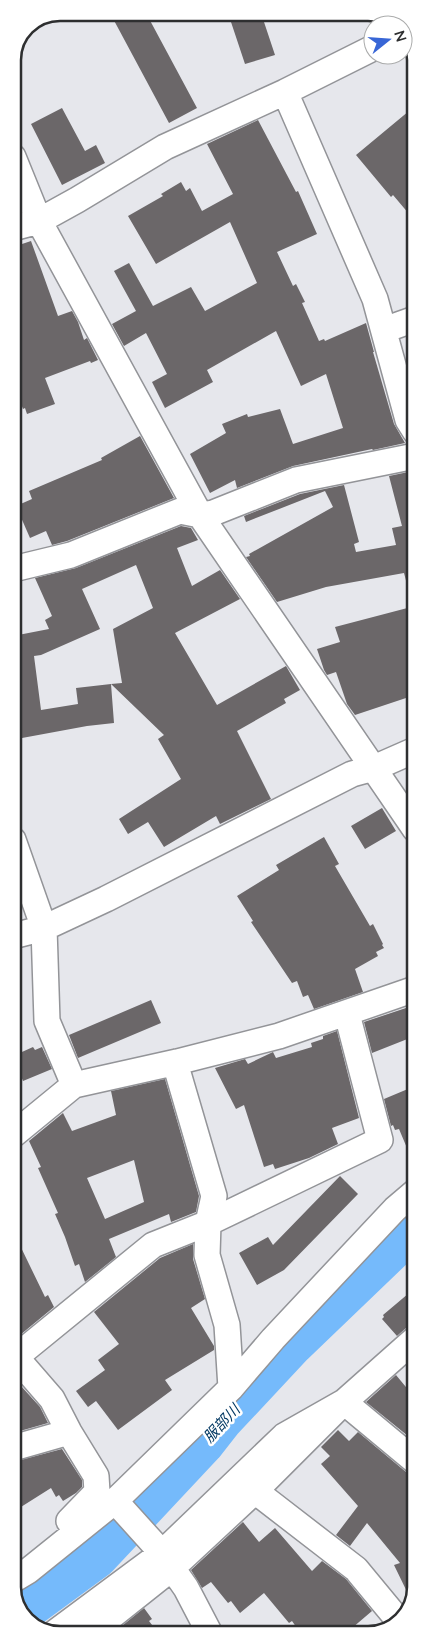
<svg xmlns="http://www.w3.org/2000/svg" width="428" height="1647" font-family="Lato,'Noto Sans JP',sans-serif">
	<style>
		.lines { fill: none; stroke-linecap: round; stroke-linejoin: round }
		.river { stroke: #75bafb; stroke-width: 42 }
		.building { fill: #6b6769; fill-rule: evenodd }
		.minor-casing { stroke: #939498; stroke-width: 28 }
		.minor { stroke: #fff; stroke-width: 25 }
		.labels { text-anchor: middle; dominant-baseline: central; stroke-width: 5; stroke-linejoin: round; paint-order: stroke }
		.water-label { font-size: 15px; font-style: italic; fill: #033862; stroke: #fff }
		.rim { fill: none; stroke: #2e2f30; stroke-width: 2.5 }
	</style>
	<rect width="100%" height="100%" fill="#e6e7ec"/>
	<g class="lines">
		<path class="river" d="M22,1612l75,-55 106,-113 18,-23 72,-77 122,-117"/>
	</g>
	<path class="building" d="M110,13h36l51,95 -28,15z
		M228,13h33l14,42 -30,9z
		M415,106v115l-22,-26 -2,2 -35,-42z
		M62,108l23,43 11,-6 9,18 -43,22 -31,-61z
		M258,120l38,72 2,-1 19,43 -40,18 16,34 3,-2 9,18 -3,1 17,38 5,-2 1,2 41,-18 8,29h-1l21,72 11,19 -32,7 -1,-1 -79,17 -56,22 -2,-8 -25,13 -20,-39 36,-21 -4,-9 25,-10 1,3 32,-8 13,35 50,-16 -17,-54 -25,12 -25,-55 -69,39 6,12 -48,26 -13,-26 15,-8 -21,-41 -22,13 -12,-22 24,-13 -22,-40 15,-8 24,43 38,-19 14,24 52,-28 -27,-61 -74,42 -28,-48 35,-20 -2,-2 20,-12 5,9 4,-3 12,23 31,-17 -26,-50z
		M31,241l27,75 14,-5 6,11 6,18 3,-2 11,22 -7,3 -1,-2 -45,17 10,26 -28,10 -2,-6 -2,1 -8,-21 3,-1 -5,-14v-126z
		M140,436l34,62 -107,43 -15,4 -6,-14 -16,7 -14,-32 16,-7 -3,-8 73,-31 -1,-2z
		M413,471l2,5v115l-6,1 -5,-19 -78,14 -49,15 -31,-45 4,-1 -1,-2 84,-47 -8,-16 -79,31 -2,-6 56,-22 44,-9 15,57 -5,2 2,8 40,-7 -4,-17 10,-2 -13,-50z
		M181,526l10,2 7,12 -21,8 15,38 28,-16 20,29 -65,34 42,72 69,-39 14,24 -16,9 2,4 -49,28 34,68 -51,25 -4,-8 -52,31 -16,-25 -20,12 -9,-15 62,-40 -23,-40 6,-4 -53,-51 11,-1 -9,-54 40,-21 -17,-43 -54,24 18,40 -59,26 -7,1 7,54 37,-6 -2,-16 35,-4 3,39 -27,3 -65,12 -2,-8 -7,1v-95l36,-7 -4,-9 7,-4 -17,-38 41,-10z
		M415,606v89l-60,20 -8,-11 -11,-32 -9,3 -3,-5 -7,-21 23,-7 -5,-15z
		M382,808l14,23 -31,18 -14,-23z
		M324,837l15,27 -4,2 35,60 3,-2 10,20 -1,1 2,3 -8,4 2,4 -23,13 8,23 -49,17 -6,-14 -5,2 -6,-16 -5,2 -41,-61 2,-1 -16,-25 42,-26 -3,-5z
		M151,1000l10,23 -83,35 -9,-23z
		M415,1005v31l-43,17 -8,-31z
		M337,1031l22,87 -27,10 6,16 -29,14 -34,11 -2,-5 -9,3 -20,-62 -8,4 -21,-41 30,-9 3,5 25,-12 3,6 36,-11 -1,-4 12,-4v-3z
		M33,1047l2,3 7,-3 10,22 -29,12 -10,-25z
		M165,1079l34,117 -3,16 -25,10 -2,-8 -60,25 7,18 -31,25 -6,-18 -4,2 -10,-29 -10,-23 3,-1 -20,-45 3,-1 -12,-26 34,-28 9,18 44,-16 -5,-24zM134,1160l10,42 -39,17 -18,-41z
		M415,1086v81l-16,-38 -4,1 -2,-5 -2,1 -7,-27z
		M340,1176l18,18 -74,76 -27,15 -18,-32 29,-16 5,8z
		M13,1231l32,66 3,-2 6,12 -40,33z
		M193,1244v15l12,40 -14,9 23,38v4l-49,30 7,10 -54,40 -22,-29 -8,6 -12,-16 29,-21 -7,-10 21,-16 -25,-32 66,-54z
		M415,1288v37l-9,3 -9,8 -15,-17 2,-2 -1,-2z
		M396,1375l19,23v31l-7,7 -42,-34z
		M21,1386l19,21 8,16 -35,10v-43z
		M338,1430l11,11 9,-9 48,40 9,3 1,112 -5,13 -17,-35 6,-2 -33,-40 -17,23 -14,-11 22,-29 -37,-42 9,-8 -9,-9z
		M62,1449l20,31v7l-6,6 -13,8 -4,-6 -3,2 -5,-9 -38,24v-50z
		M243,1522l16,20 16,-14 37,43 10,-10 24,18 26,32 -27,23h-44l-9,-13 -3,2 -25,-30 -24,20 -9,-12 -3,2 -17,-21 -9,6 -11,-18z
		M144,1608l8,11 -3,2 10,13h-47z"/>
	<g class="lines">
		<defs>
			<path id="minor" d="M403,33l1,-1
				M285,92l90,207 33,121 7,11
				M13,157l26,64 161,294 215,314
				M13,228l26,-7 38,-21 88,-53 120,-55 88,-44
				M384,330l31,-11
				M13,569l58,-14 109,-44 20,4 13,-2 83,-33 119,-24
				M13,840l31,88 3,93 27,64
				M13,936l31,-8 62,-29 246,-125 22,-6 41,-18
				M177,1062l1,11 36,123 -6,27 -1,32 20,70 4,63
				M13,1135l61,-50 103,-23 102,-26 136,-47
				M13,1354l39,45 17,33 27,44 1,16 -28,29
				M17,1356l136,-111 55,-22 172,-83 -33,-126
				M13,1448l56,-16
				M255,1491l101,78 43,52
				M115,1501l47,52
				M172,1568l14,20 24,46
				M13,1580l15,-9 87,-70 116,-113 42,-49 122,-130 20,-17
				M53,1634l109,-81 122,-117 60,-34 71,-63
				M89,1634l83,-66 83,-77 89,-89 71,59"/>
		</defs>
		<use href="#minor" class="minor-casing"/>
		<use href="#minor" class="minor"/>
	</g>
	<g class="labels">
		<g class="water-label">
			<text transform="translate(221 1423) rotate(-47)">服部川</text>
		</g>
	</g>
	<path d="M0 0H428V1647H0ZM60 21H368A39 39 0 0 1 407 60V1587A39 39 0 0 1 368 1626H60A39 39 0 0 1 21 1587V60A39 39 0 0 1 60 21Z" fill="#fff" fill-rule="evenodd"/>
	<path class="rim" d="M60 21H368A39 39 0 0 1 407 60V1587A39 39 0 0 1 368 1626H60A39 39 0 0 1 21 1587V60A39 39 0 0 1 60 21Z"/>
	<g transform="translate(388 40) rotate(73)"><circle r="24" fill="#ffffff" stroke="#abacac"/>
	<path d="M0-4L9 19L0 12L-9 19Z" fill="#3866d6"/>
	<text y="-8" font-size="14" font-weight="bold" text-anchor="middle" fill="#2e2f30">N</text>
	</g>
</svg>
